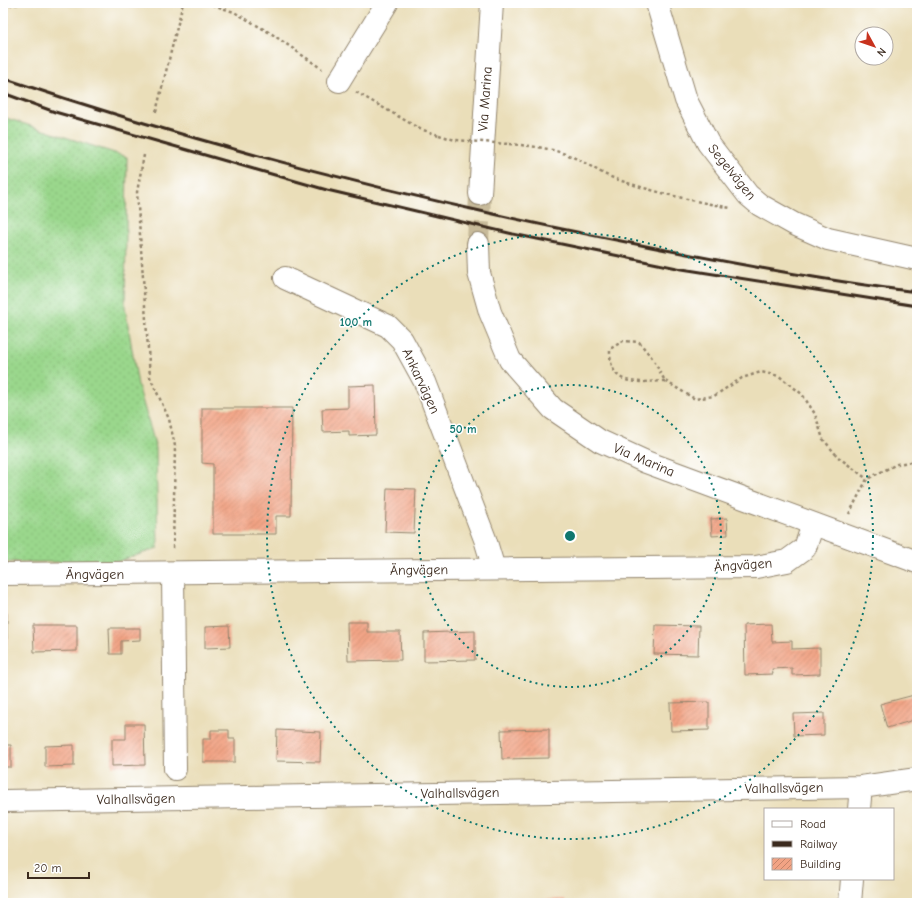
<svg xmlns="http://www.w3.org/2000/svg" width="920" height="906" font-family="'Comic Neue',sans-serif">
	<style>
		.grass { fill: url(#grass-dots); stroke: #6a8055 }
		.building { fill: url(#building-hatch) }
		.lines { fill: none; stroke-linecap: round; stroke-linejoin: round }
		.minor-tunnel { stroke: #c7ba9a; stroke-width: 22; stroke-dasharray: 22 11; stroke-linecap: butt }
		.minor-casing { stroke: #92846c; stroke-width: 24 }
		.path { stroke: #92846c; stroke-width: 2.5; stroke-dasharray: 3 3; stroke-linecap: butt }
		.minor { stroke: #fff; stroke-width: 22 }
		.rail { stroke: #3b2a1e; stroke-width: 3 }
		.path-bridge { stroke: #92846c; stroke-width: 2.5; stroke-dasharray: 3 3; stroke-linecap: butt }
		.ring { fill: none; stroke: #0f766e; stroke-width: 2; stroke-dasharray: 2 4 }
		.labels { text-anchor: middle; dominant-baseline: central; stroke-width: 3; stroke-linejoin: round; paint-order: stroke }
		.street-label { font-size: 14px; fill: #3b2a1e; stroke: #fff }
		.centre { fill: #0f766e; stroke: #fff; stroke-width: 2 }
		.ring-label { font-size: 12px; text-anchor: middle; font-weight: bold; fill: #0f766e; stroke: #fff; stroke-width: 3; stroke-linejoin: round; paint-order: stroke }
	</style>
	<defs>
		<pattern id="grass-dots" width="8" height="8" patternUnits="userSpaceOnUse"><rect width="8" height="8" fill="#9ad78c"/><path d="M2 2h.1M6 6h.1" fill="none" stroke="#86b978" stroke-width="1.8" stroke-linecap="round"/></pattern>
		<pattern id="building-hatch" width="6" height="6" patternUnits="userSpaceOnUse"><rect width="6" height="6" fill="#f2a384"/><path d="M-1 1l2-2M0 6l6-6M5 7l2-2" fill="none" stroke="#c5856b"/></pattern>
	</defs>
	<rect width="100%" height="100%" fill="#fff"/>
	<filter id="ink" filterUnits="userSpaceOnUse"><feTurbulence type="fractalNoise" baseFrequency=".025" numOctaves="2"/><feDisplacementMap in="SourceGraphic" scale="8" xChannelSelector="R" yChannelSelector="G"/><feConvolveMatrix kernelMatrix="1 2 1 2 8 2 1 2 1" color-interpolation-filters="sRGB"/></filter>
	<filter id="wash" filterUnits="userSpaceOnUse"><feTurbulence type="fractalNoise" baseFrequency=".012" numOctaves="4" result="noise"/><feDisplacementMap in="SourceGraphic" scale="16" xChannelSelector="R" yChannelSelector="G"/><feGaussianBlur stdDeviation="0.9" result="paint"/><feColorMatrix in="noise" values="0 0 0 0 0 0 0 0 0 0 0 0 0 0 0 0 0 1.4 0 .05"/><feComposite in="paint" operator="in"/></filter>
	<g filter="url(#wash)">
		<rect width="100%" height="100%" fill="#eadeb9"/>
		<path class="grass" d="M3,117l124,40 -2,150 13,78 18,63 2,100 -41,14h-114z"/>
		<g id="blocks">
			<path class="building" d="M375,385l1,50 -27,1v-5l-26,1 -1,-23 26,-1v-22z
				M202,408h90l-1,108h-15v18h-63v-70l-11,-1z
				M387,488l29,1 -2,44 -29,-1z
				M727,518l1,17 -16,1 -1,-17z
				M3,613h4v32h-4z
				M347,622h20v10h33l1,28 -53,1z
				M771,624l1,18 20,-1v8l28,-1v26l-28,1v-7l-20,1 1,5 -28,1 -1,-50z
				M33,625h44v26l-43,1z
				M655,625l44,1 -1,29 -44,-1z
				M229,626l1,21 -25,1v-21z
				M109,628h31v12l-19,1v13h-11z
				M475,631v29l-51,1v-28z
				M914,695l3,10v14l-30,9 -7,-24z
				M709,702v28l-38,1 -1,-28z
				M824,713v22l-30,1 -1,-22z
				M126,724h18l1,41 -33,1v-27h14z
				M549,729v29l-47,1 -1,-29z
				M211,730h18v9h6v23h-32v-23h8z
				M277,730l44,2 -1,30 -44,-1z
				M3,745h8v22h-8z
				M74,745v21l-29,1v-21z
				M565,899v4h-30v-3z"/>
		</g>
	</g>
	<g filter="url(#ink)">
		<use href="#blocks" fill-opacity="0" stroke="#92846c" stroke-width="1"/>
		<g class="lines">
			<path class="minor-tunnel" d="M478,244l2,-50"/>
			<defs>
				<path id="minor" d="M657,3l29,97 22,43 40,52 12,10 34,19 34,15 89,20
					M339,81l48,-78
					M480,194l12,-191
					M478,244l1,29 11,39 20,48 43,49 47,32 46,21 271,100
					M285,278l103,48 14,14 23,42 60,157 9,30
					M3,574l753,-7 31,-6 18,-13 8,-24
					M173,574l2,195
					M3,801l858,-14 56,-8
					M859,809l2,-22
					M850,903l2,-24"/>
			</defs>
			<use href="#minor" class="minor-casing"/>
			<path class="path" d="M207,3l27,9 38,22 50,35
				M3,6l24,-3
				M356,92l64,37 19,6
				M156,112l27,-109
				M509,144c23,2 45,4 66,14 14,6 26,16 41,21 37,13 77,22 115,29
				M144,155l-7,37 13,185 19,42 6,27 -2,105
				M665,381c-29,1 -56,7 -55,-32l13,-8 16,1 14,17 12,22 30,18 19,-3 28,-18 19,-6 18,4 23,18 13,20 8,25 15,18 29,22
				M849,514l18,-35 30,-15 20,-3"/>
			<use href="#minor" class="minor"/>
			<path class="rail" d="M3,78c195,66 396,118 598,159 104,21 210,42 316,55
				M3,93l52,19 272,78 186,44 169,35 235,37"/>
			<path class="path-bridge" d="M439,135l16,5 54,4"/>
		</g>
	</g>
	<g class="ring">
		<circle cx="570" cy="536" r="151"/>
		<circle cx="570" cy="536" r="303"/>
	</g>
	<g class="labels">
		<g class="street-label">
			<text transform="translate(485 99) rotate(-86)">Via Marina</text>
			<text transform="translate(732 172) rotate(51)">Segelvägen</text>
			<text transform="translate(421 381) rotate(65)">Ankarvägen</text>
			<text transform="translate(644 460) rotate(23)">Via Marina</text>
			<text transform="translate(743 565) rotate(-4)">Ängvägen</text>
			<text transform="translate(419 570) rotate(-1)">Ängvägen</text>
			<text x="95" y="574">Ängvägen</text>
			<text transform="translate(784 788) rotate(-1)">Valhallsvägen</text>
			<text transform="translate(460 793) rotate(-1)">Valhallsvägen</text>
			<text transform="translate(136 799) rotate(-1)">Valhallsvägen</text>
		</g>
	</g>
	<circle cx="570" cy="536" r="6" class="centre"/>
	<g class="ring-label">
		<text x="356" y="326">100 m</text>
		<text x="463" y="433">50 m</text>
	</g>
	<rect width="920" height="906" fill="none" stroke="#fff" stroke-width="16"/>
	<rect x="764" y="808" width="130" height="72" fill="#ffffff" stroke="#b1aaa5"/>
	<rect x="772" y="821" width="20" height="6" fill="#ffffff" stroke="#b1aaa5"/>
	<text x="800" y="828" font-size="12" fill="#3b2a1e">Road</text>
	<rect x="772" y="841" width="20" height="6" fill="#3b2a1e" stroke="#b1aaa5"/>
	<text x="800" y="848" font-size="12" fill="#3b2a1e">Railway</text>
	<rect x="772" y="858" width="20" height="12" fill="url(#building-hatch)" stroke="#b1aaa5"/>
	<text x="800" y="868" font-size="12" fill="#3b2a1e">Building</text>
	<g transform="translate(874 46) rotate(130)"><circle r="19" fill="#ffffff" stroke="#b1aaa5"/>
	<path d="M0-3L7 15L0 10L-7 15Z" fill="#c8321e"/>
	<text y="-6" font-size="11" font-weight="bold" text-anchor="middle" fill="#3b2a1e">N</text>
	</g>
	<path d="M28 872v6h61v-6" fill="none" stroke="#3b2a1e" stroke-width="2"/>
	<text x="34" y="872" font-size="12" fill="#3b2a1e" stroke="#ffffff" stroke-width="3" paint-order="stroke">20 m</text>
</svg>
